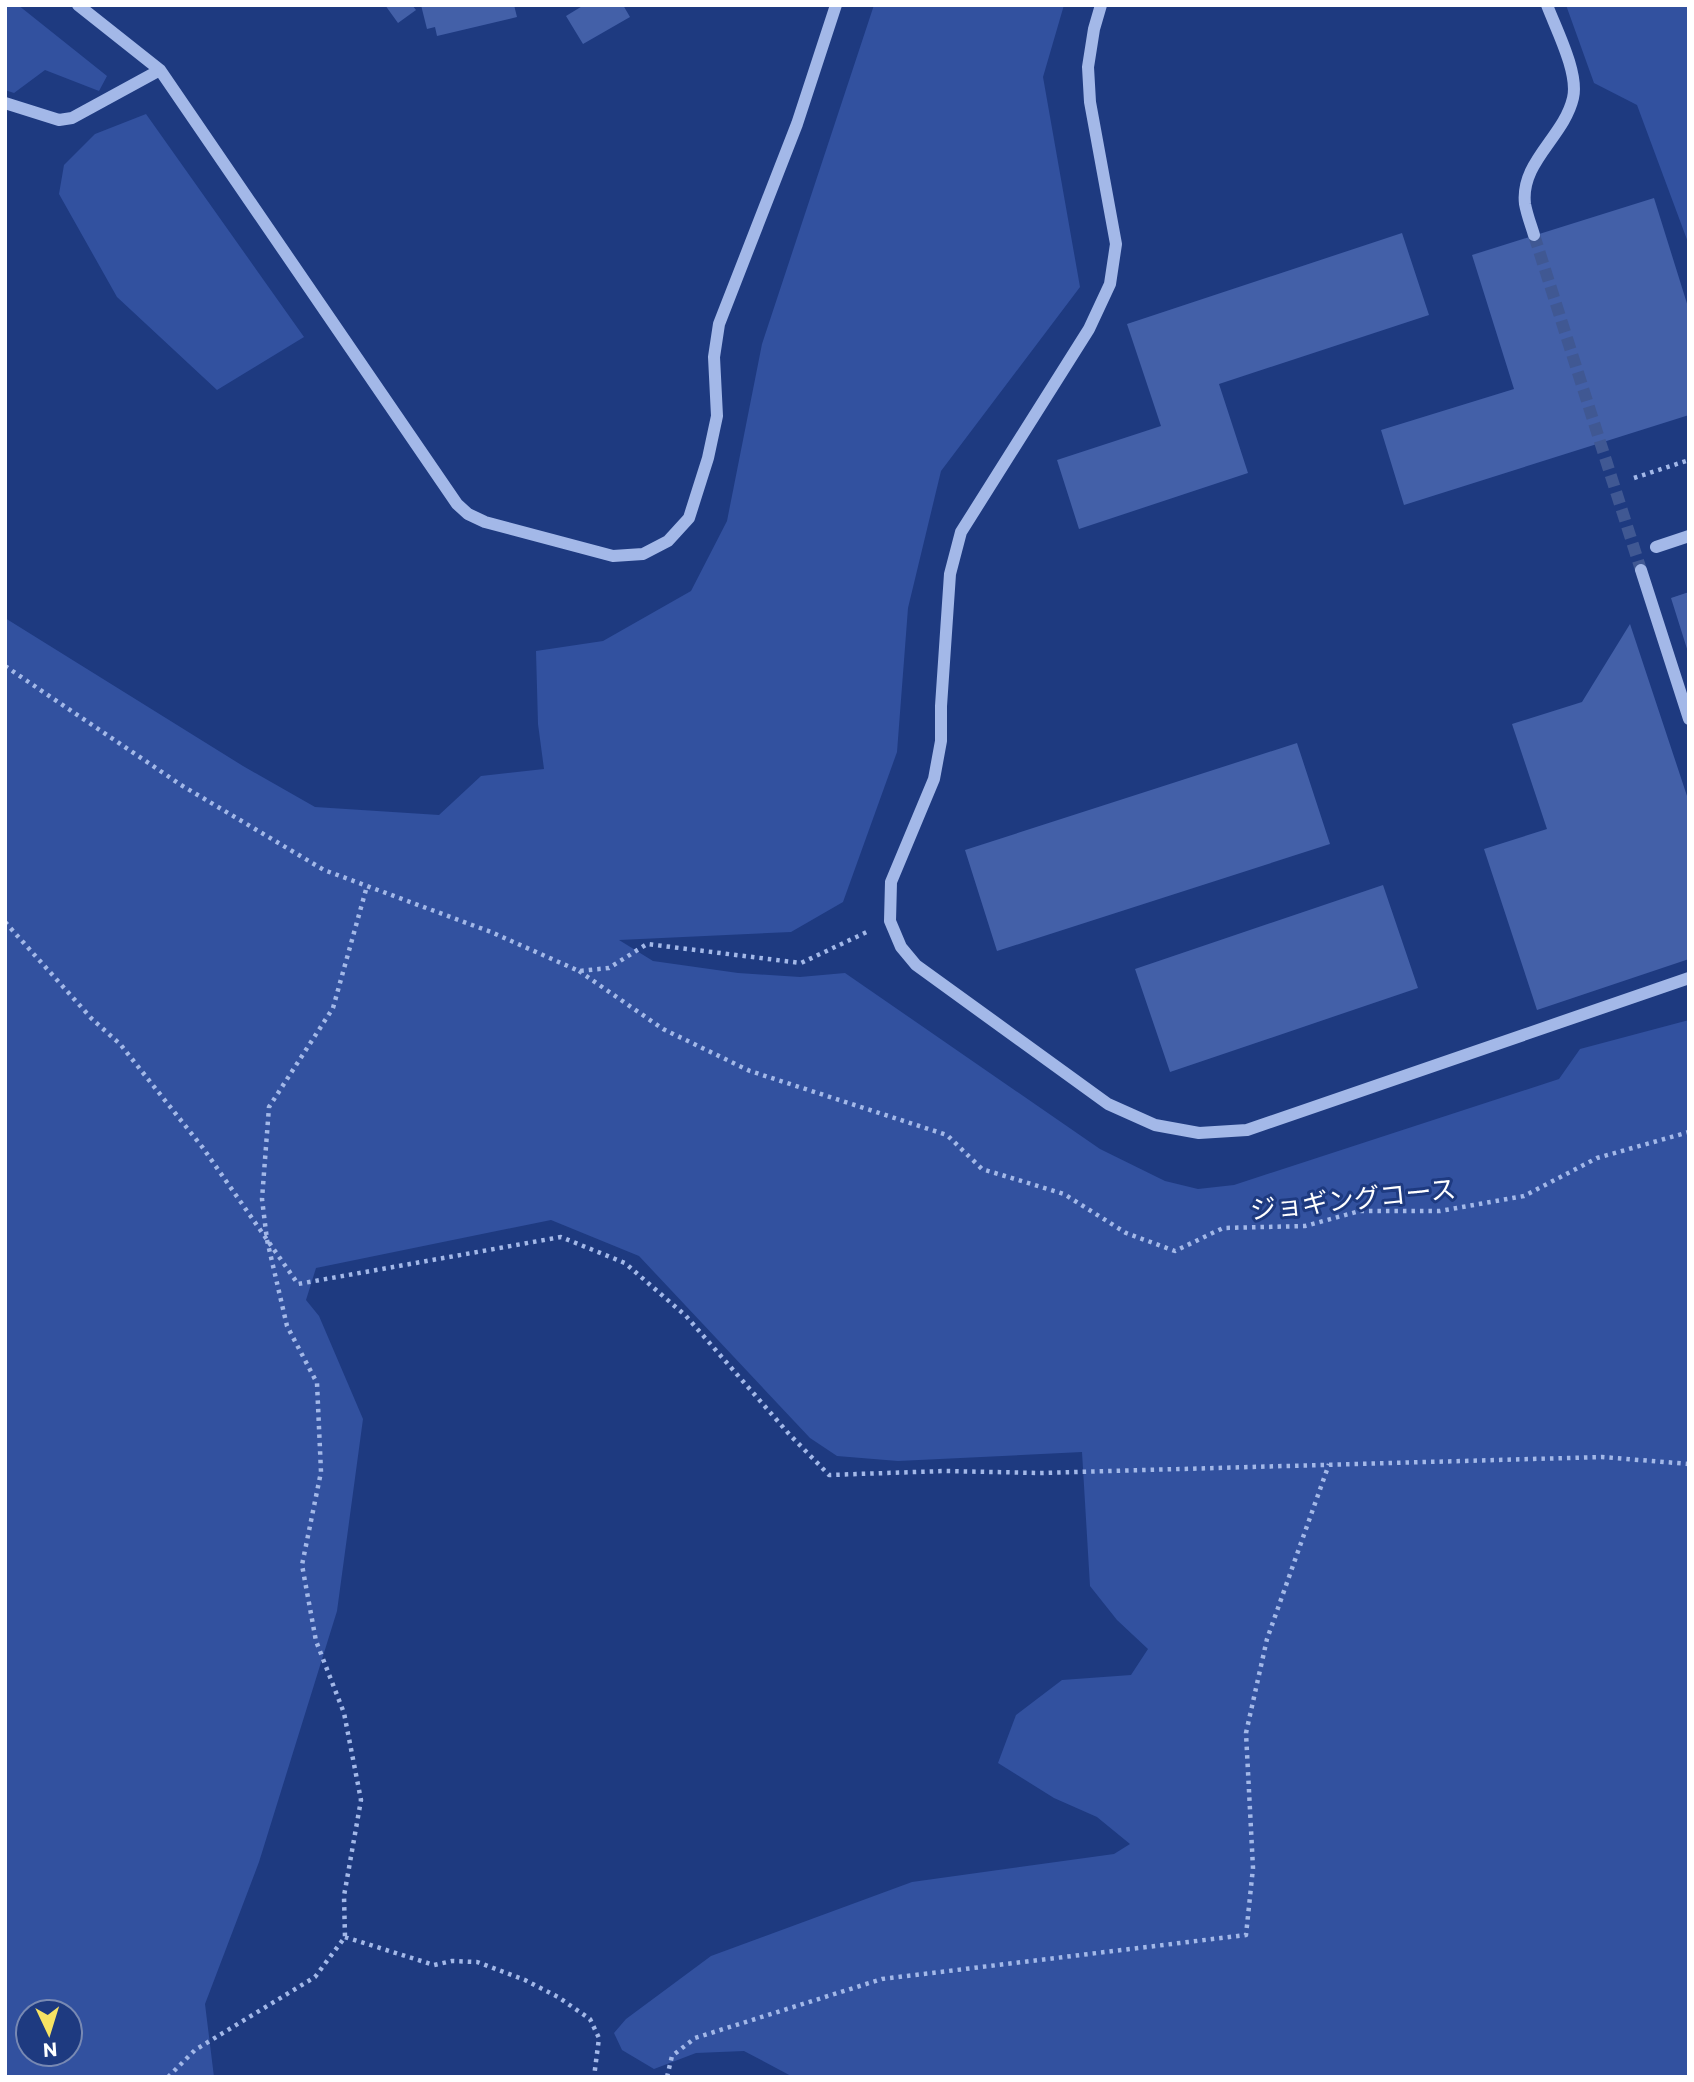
<svg xmlns="http://www.w3.org/2000/svg" width="1694" height="2082" font-family="Commissioner,'Noto Sans JP',sans-serif">
	<style>
		.green { fill: #32519f; fill-rule: evenodd }
		.building { fill: #4360a8 }
		.lines { fill: none; stroke-linecap: round; stroke-linejoin: round }
		.minor-tunnel { stroke: #405893; stroke-width: 12; stroke-dasharray: 12 6; stroke-linecap: butt }
		.path { stroke: #a3b8e8; stroke-width: 4.5; stroke-dasharray: 3.5 5; stroke-linecap: butt }
		.minor { stroke: #a3b8e8; stroke-width: 12 }
		.labels { text-anchor: middle; dominant-baseline: central; stroke-width: 6; stroke-linejoin: round; paint-order: stroke }
		.street-label { font-size: 26px; fill: #fff; stroke: #1e3a80 }
	</style>
	<rect width="100%" height="100%" fill="#1e3a80"/>
	<path class="green" d="M5,5h13l89,71 -8,15 -54,-21 -31,23 -9,-3z
		M874,5h190l-21,72 37,210 -139,184 -33,137 -11,144 -54,150 -52,30 -172,8 34,21 85,12 62,4 45,-4 255,176 65,32 33,8 36,-4 325,-106 21,-30 109,-29v1057h-896l-49,-26 -48,2 -42,16 -32,-19 -8,-17 12,-14 85,-63 201,-74 202,-28 16,-10 -33,-27 -43,-19 -56,-35 18,-48 46,-35 69,-5 17,-26 -31,-29 -27,-34 -8,-134 -184,9 -61,-5 -27,-18 -171,-182 -88,-36 -235,48 -10,32 13,16 44,103 -26,192 -78,251 -54,142 9,73h-209v-1459l238,148 72,41 124,8 42,-39 63,-7 -6,-45 -2,-73 67,-10 88,-50 36,-70 35,-177zM70,2012v42h-42v-42z
		M1566,5h123v240l-52,-140 -43,-22z
		M146,114l158,223 -87,53 -100,-93 -58,-103 5,-29 31,-31z"/>
	<path class="building" d="M385,5h27l4,5 -18,13z
		M421,5h93l3,12 -80,19 -2,-9 -8,2z
		M584,5h39l7,12 -47,27 -17,-28z
		M1654,198l35,112v105l-285,90 -23,-75 133,-41 -42,-134z
		M1402,233l27,82 -210,69 29,89 -169,56 -22,-69 104,-34 -34,-102z
		M1689,592v59l-1,1 -17,-54z
		M1630,624l59,178v157l-152,51 -53,-161 63,-20 -35,-105 70,-22z
		M1297,743l33,101 -333,107 -32,-101z
		M1383,885l35,103 -248,84 -35,-103z"/>
	<g class="lines">
		<path class="minor-tunnel" d="M1534,235l107,335"/>
		<path class="path" d="M1634,478l55,-18
			M5,666l176,119 143,85 167,62 88,39 30,-3 38,-24 154,19 68,-32
			M5,922l87,97 28,25 83,104 95,136 263,-47 64,26 61,53 103,118 40,41 116,-4 95,2 562,-16 87,7
			M579,971l84,58 87,42 197,64 35,34 82,25 62,39 49,18 48,-23 82,-2 55,-15h80l84,-15 73,-38 92,-26
			M345,1937l89,28 18,-4 25,1 48,18 33,17 32,22 9,19 -5,39
			M168,2077l27,-27 120,-73 30,-40 -1,-41 17,-96 -17,-87 -28,-72 -14,-76 19,-93 -4,-89 -30,-57 -20,-86 -5,-41 7,-92 64,-99 34,-122
			M667,2077l5,-21 23,-18 187,-59 364,-44 7,-67 -7,-135 21,-94 62,-175"/>
		<path class="minor" d="M78,5l82,65 297,434 11,10 17,8 128,34 30,-2 25,-13 21,-23 19,-60 9,-42 -3,-59 5,-33 78,-200 39,-119
			M1101,5l-7,24 -6,38 2,35 26,142 -6,40 -21,45 -128,203 -11,42 -9,132v35l-7,38 -43,103 -1,39 11,26 15,18 192,139 47,21 44,8 48,-3 442,-152
			M5,103l54,17 13,-2 88,-48
			M1534,235c-3,-10 -7,-20 -9,-31 -5,-42 39,-67 48,-106 6,-25 -17,-69 -26,-93
			M1656,547l33,-11
			M1641,570l48,149"/>
	</g>
	<g class="labels">
		<g class="street-label">
			<text transform="translate(1353 1198) rotate(-6)">ジョギングコース</text>
		</g>
	</g>
	<rect width="1694" height="2082" fill="none" stroke="#ffffff" stroke-width="14"/>
	<g transform="translate(49 2033) rotate(176)"><circle r="33" fill="#1e3a80" stroke="#7889b3" stroke-width="2"/>
	<path d="M0-5L12 26L0 18L-12 26Z" fill="#f7e363"/>
	<text y="-10" font-size="19" font-weight="bold" text-anchor="middle" fill="#ffffff">N</text>
	</g>
</svg>
